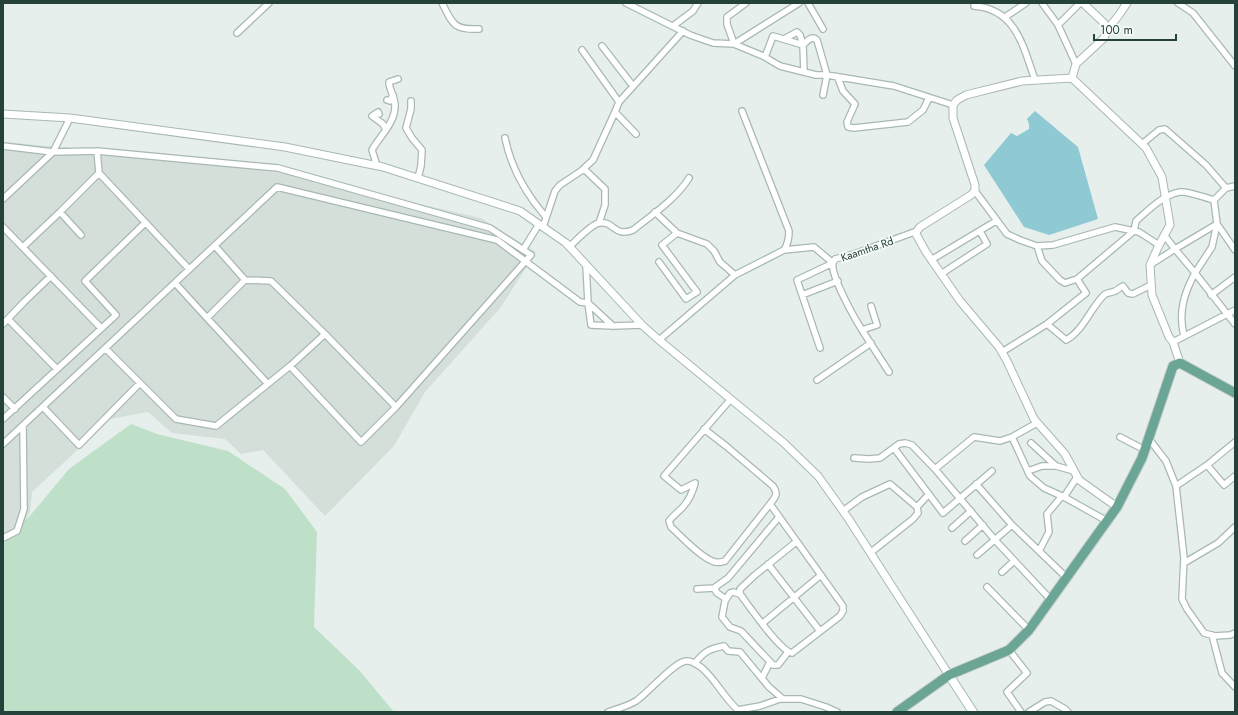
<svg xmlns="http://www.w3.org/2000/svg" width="1238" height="715" font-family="Jost,sans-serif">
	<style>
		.built { fill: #d4dfda }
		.green { fill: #bfe0c8 }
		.water { fill: #8ec9d4 }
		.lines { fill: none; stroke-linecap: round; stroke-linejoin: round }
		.minor-casing { stroke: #a8b8b2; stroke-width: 8 }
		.tertiary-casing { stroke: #a8b8b2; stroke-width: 9 }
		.secondary-casing { stroke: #a4bbb3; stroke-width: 10 }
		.primary-casing { stroke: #c2cac8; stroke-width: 11 }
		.minor { stroke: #fff; stroke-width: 5.5 }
		.tertiary { stroke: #fff; stroke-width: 7 }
		.secondary { stroke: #fff; stroke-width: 8 }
		.primary { stroke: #6aa596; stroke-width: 9 }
		.labels { text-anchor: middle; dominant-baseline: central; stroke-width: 3.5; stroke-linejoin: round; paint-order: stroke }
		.street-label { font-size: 11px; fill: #24423a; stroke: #f7fbf9 }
	</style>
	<rect width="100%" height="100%" fill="#e6efeb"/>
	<path class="built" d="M3,142l194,17 87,14 197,45 55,34 -35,55 -76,85 -31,54 -69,70 -62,-66 -22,4 -16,-15 -53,-6 -24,-21 -37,7 -79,73 -2,20 -12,21 -15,7z"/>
	<path class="green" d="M131,424l26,10 71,17 57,38 32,43 -3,95 45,43 35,42h-391v-177l26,-18 40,-48z"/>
	<path class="water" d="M1035,111l43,36 20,72 -49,16 -25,-8 -40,-62 27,-32 6,3 12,-7v-5l-2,-5z"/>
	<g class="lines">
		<defs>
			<path id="minor" d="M442,3c11,21 11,27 37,26
				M626,3l64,32 23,8 21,1 29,12 17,10 36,9h11l67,11 59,19
				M746,3l-19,14v7l7,20 65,-41
				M808,3l15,26
				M1042,3l16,22 18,39
				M1178,3l15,10 42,53
				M974,6c42,3 49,40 61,74
				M1005,17l21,-14
				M1058,25l22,-22
				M673,26l20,-15 5,-8
				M237,33l32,-30
				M784,39l13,-7 3,3 3,10c4,-4 9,-10 14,-5l10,35 -4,20
				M602,46l31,40
				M582,50l37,52
				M765,57l8,-21 30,9 1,27
				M838,78l5,13 12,13 -8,18 1,5 6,1 54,-6 15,-12 6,-12
				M387,100l3,1 3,-6
				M411,101v8l-5,19 6,10 10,12 -1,16 -3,12
				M742,111l47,120c0,7 -1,13 -5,19
				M379,114l-1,-2 -6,4 11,8 3,6
				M636,134l-21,-22 4,-10 64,-71
				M505,138c6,30 21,56 41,79
				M1142,144l17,-14 6,-1 41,36 20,23 9,-2
				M3,146l50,6 44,-1 181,17 212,60 41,27 -135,152 -35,35 -71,-76 35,-32
				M97,151l2,22 90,96
				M377,166l-5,-16c8,-14 23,-27 23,-44 0,-10 -6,-16 -6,-24l9,-3
				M584,169l21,20v16l-6,18
				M1226,188l-12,12 3,24 -5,23 -17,26 40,51
				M975,191l32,43 13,6 17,6 16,-1 62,-18 24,5 20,13
				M3,199l50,-47 17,-34
				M655,212l22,21 30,11 7,7 6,11 15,13 49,-25 30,-3 19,16c-3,12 22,56 29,67l15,-5 -6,-19
				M3,227l98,101
				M543,227l12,-36 5,-6 21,-14 12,-11 22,-48
				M81,235l-21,-23 39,-39
				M1164,235l11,14 42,-25 18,26
				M215,246l30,34 26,1 54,53 71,73
				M1037,246l5,15 18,19 5,3 12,-4
				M23,247l37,-35
				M569,247c7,-6 21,-22 30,-24 15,-3 15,15 34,7 19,-15 43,-31 56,-52
				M523,250l16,-26
				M931,260l65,-39
				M659,262l27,37 11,-7 -35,-47 15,-12
				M586,265l2,38 3,22 22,1 29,-1
				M1150,265l25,-16 20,24c-11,20 -17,40 -11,63
				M941,274l46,-30 -7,-13
				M245,280l-38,38 61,66
				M175,283l32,35
				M802,295l36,-14
				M1211,295l24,-18
				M8,319l49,50
				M3,324l21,-22 27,-26
				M1047,324l19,16c17,-9 24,-31 38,-45 3,-3 7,-2 11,-4 3,-1 5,-4 8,-5l5,7 5,1 18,-9
				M862,330l27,42
				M659,340l76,-65
				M1173,342l62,-32
				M820,348l-23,-68 36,-17 2,-4 19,-5 63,-23
				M106,349l34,34
				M1002,352l45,-28 39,-31 -9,-14 57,-48 2,-10c11,-10 28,-27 44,-29 9,-1 25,6 34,8
				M817,380l54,-37
				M3,397l12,12
				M43,407l36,38 61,-62 36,36 40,7 74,-60
				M3,419l113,-104 -31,-34 60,-58
				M704,429l22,17 47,40c6,9 2,11 -3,18l-45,57c-4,1 -6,2 -10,1 -13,-3 -33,-25 -44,-35l-2,-6c4,-5 9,-9 14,-14 6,-7 10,-16 12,-24l-14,7 -17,-14 66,-76
				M1012,437l18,39 14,12 20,9
				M1120,437l25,13
				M1149,439l17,22 10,25
				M1235,442l-28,23 -31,21 8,72 -2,41 5,10 17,24 11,3 15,-1 5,-2
				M1031,443l25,23 18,5
				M3,444l274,-257 220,53 83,62 8,1 25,23
				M894,448l49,65 49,-42
				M854,458l15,1 11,-1 19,-14 6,-1 7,2 23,24 60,71 56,60
				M1207,465l17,20 11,-9
				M935,469l39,-32 26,4 12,-4 25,-14
				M1028,471l14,-5h14
				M1077,477l-13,20 43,24
				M976,484l36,41
				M770,504l73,102v5l-3,5 -48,37c-12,-2 -43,-47 -52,-59v-5l15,-14 41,-33
				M843,511l19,-14 28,-13 27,23 12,-13
				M952,528l19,-17
				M3,538l14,-7 7,-22 -1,-83
				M965,541l18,-16
				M1039,551l10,-19 -2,-18 15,-18
				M870,553l43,-34 5,-6 -1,-6
				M977,555l35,-30 55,53
				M1184,563l34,-20 17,-16
				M768,564l52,67
				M1002,572l12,-11
				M987,587l42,43
				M714,588l3,5 9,6
				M697,589l17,-1 14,-10 51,-61
				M740,594l-7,-2 -3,1 -5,8 -3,16 8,10 11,4 32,34h5l10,-13
				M763,623l58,-48
				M1212,635l10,38 13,14
				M1009,650l18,23 -20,19 14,20
				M695,663c10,-12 14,-14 29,-17l4,5 12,1 29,35 14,12
				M762,678l8,-16
				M608,712c9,-3 20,-6 28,-11 12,-8 38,-39 50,-40 6,-1 12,4 16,7 14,12 22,30 36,42l22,-4 20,-7h21l25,8 11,5
				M1029,712l16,-10 6,-1 14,8 3,3"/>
			<path id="tertiary" d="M1083,3l21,20 3,7
				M1072,78l4,-14 28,-26 3,-8 12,-15 8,-12
				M3,114l67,4 215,29 98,20 137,44 46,32 76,82 17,15 125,103 34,33 30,42 101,157
				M1117,507l-38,-27 -14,-26 -31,-35 -27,-58 -8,-14 -39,-46 -34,-49 -10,-18 1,-3 3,-4 51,-32 4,-4v-6l-22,-67v-13l4,-5 9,-5 56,-14 50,-3 74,70 16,29 8,48 -11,20 -9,20 2,30 17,42 4,5 7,21"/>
			<path id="secondary" d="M949,675l24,37"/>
			<path id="primary" d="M897,712l52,-37 60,-25 20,-20 88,-123 25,-49 31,-92 7,-3 55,30"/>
		</defs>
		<use href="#minor" class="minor-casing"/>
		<use href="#tertiary" class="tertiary-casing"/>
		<use href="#secondary" class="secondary-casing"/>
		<use href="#primary" class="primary-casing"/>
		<use href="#minor" class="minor"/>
		<use href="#tertiary" class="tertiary"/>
		<use href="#secondary" class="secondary"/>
		<use href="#primary" class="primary"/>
	</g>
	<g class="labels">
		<g class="street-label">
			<text transform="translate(867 249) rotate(-19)">Kaamtha Rd</text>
		</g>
	</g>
	<rect width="1238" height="715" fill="none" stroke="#24423a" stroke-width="8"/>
	<path d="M1094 34v6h82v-6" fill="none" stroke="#24423a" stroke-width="2"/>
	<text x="1100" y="34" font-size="12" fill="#24423a" stroke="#f7fbf9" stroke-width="3" paint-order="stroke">100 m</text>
</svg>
